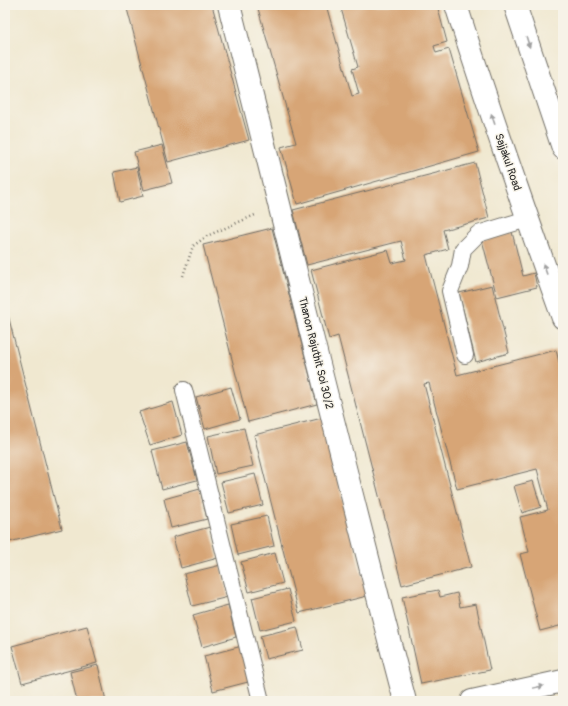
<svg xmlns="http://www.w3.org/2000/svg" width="568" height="706" font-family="Pangolin,sans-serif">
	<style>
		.building { fill: #d7a576 }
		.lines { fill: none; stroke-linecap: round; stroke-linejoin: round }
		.service-casing { stroke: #706d65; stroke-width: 18 }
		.minor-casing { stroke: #706d65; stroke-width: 24 }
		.tertiary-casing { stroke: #706d65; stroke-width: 24 }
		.path { stroke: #706d65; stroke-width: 2.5; stroke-dasharray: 1 3; stroke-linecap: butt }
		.service { stroke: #fff; stroke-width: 16 }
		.minor { stroke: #fff; stroke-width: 22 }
		.tertiary { stroke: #fff; stroke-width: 22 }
		.oneway { fill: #a0a0a0 }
		.labels { text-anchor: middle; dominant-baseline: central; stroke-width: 3; stroke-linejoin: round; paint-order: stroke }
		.street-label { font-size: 11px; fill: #2b2b2b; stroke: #f7f3e8 }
	</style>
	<rect width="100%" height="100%" fill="#f7f3e8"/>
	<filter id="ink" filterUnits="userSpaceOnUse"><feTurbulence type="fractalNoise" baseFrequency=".025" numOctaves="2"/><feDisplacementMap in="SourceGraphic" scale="8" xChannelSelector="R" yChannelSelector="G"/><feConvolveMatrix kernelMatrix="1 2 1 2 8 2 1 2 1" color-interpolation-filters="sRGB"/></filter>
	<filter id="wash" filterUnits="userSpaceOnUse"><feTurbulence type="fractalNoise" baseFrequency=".012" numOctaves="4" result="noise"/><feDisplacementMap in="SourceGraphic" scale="16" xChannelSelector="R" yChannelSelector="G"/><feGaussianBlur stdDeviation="0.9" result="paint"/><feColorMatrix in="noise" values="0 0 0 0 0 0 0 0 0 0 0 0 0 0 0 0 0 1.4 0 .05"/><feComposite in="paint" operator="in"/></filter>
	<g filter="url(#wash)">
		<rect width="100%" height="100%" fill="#f0e8d0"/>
		<g id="blocks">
			<path class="building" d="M126,5h86l37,135 -81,22z
				M257,5h69l26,91 7,-2 -7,-25 6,-2 -18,-62h97l10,37 -13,4 2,7 13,-4 30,103 -182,52 -16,-57 15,-4z
				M162,145l10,38 -28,7 -10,-38z
				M475,163l14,55 -46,12 5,19 -22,6 31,120 99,-25 7,28v247l-23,6 -20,-77 9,-2 -9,-35 28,-7 -11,-41 -80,20 -28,-106 -5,1 47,183 -69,18 -64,-249 -9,3 -18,-69 77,-20 4,13 14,-3 -5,-19 -94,24 -14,-55z
				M137,167l6,29 -23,6 -6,-30z
				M272,228l45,176 -69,18 -45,-177z
				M512,232l11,44 11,-3 3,14 -40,10 -15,-57z
				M492,285l17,68 -33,9 -17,-69z
				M5,303l57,226 -57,14z
				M231,387l9,32 -35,10 -9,-32z
				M173,402l9,33 -32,10 -11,-33z
				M322,418l45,178 -68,17 -45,-178z
				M244,428l9,38 -37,8 -8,-38z
				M187,442l10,38 -35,9 -10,-38z
				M255,474l8,31 -34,8 -8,-31z
				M533,481l8,26 -19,6 -8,-27z
				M200,489l7,30 -36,9 -7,-29z
				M267,516l7,30 -36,9 -7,-31z
				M210,527l8,31 -37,10 -8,-31z
				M275,553l8,30 -34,9 -8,-30z
				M221,565l7,32 -36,9 -8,-32z
				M288,589l8,32 -36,9 -8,-32z
				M438,590l2,7 17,-4 3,14 16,-3 14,66 -69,14 -19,-87z
				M228,605l8,32 -34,10 -9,-32z
				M87,626l10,37 -75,20 -10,-37z
				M297,627l6,23 -37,9 -6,-23z
				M242,646l10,35 -39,10 -9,-35z
				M98,665l8,36h-29l-7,-29z"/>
		</g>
	</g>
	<g filter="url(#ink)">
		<use href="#blocks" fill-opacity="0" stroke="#706d65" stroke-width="1"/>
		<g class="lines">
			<defs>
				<path id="service" d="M465,355l-15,-64 10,-25 3,-17 15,-15 49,-15
					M184,390l77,311"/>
				<path id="minor" d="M229,5c59,232 115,465 176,696"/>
				<path id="tertiary" d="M456,5c33,105 70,210 107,313
					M515,5l48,143
					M472,701l91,-20"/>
			</defs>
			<use href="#service" class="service-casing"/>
			<use href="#minor" class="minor-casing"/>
			<use href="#tertiary" class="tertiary-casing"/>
			<path class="path" d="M183,276l10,-30 14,-10 48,-21"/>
			<use href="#service" class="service"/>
			<use href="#minor" class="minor"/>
			<use href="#tertiary" class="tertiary"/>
		</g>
		<defs><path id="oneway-solid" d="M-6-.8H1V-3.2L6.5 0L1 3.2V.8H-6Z"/></defs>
		<g class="oneway">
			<use href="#oneway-solid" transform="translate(528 42) rotate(72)"/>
			<use href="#oneway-solid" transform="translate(493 119) rotate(-109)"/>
			<use href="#oneway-solid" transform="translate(545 269) rotate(-110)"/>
			<use href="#oneway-solid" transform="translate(538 687) rotate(-12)"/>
		</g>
	</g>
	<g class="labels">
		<g class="street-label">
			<text transform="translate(508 162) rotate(71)">Sajjakul Road</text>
			<text transform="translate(316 353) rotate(76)">Thanon Rajuthit Soi 30/2</text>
		</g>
	</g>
	<rect width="568" height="706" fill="none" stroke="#f7f3e8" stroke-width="20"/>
</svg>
